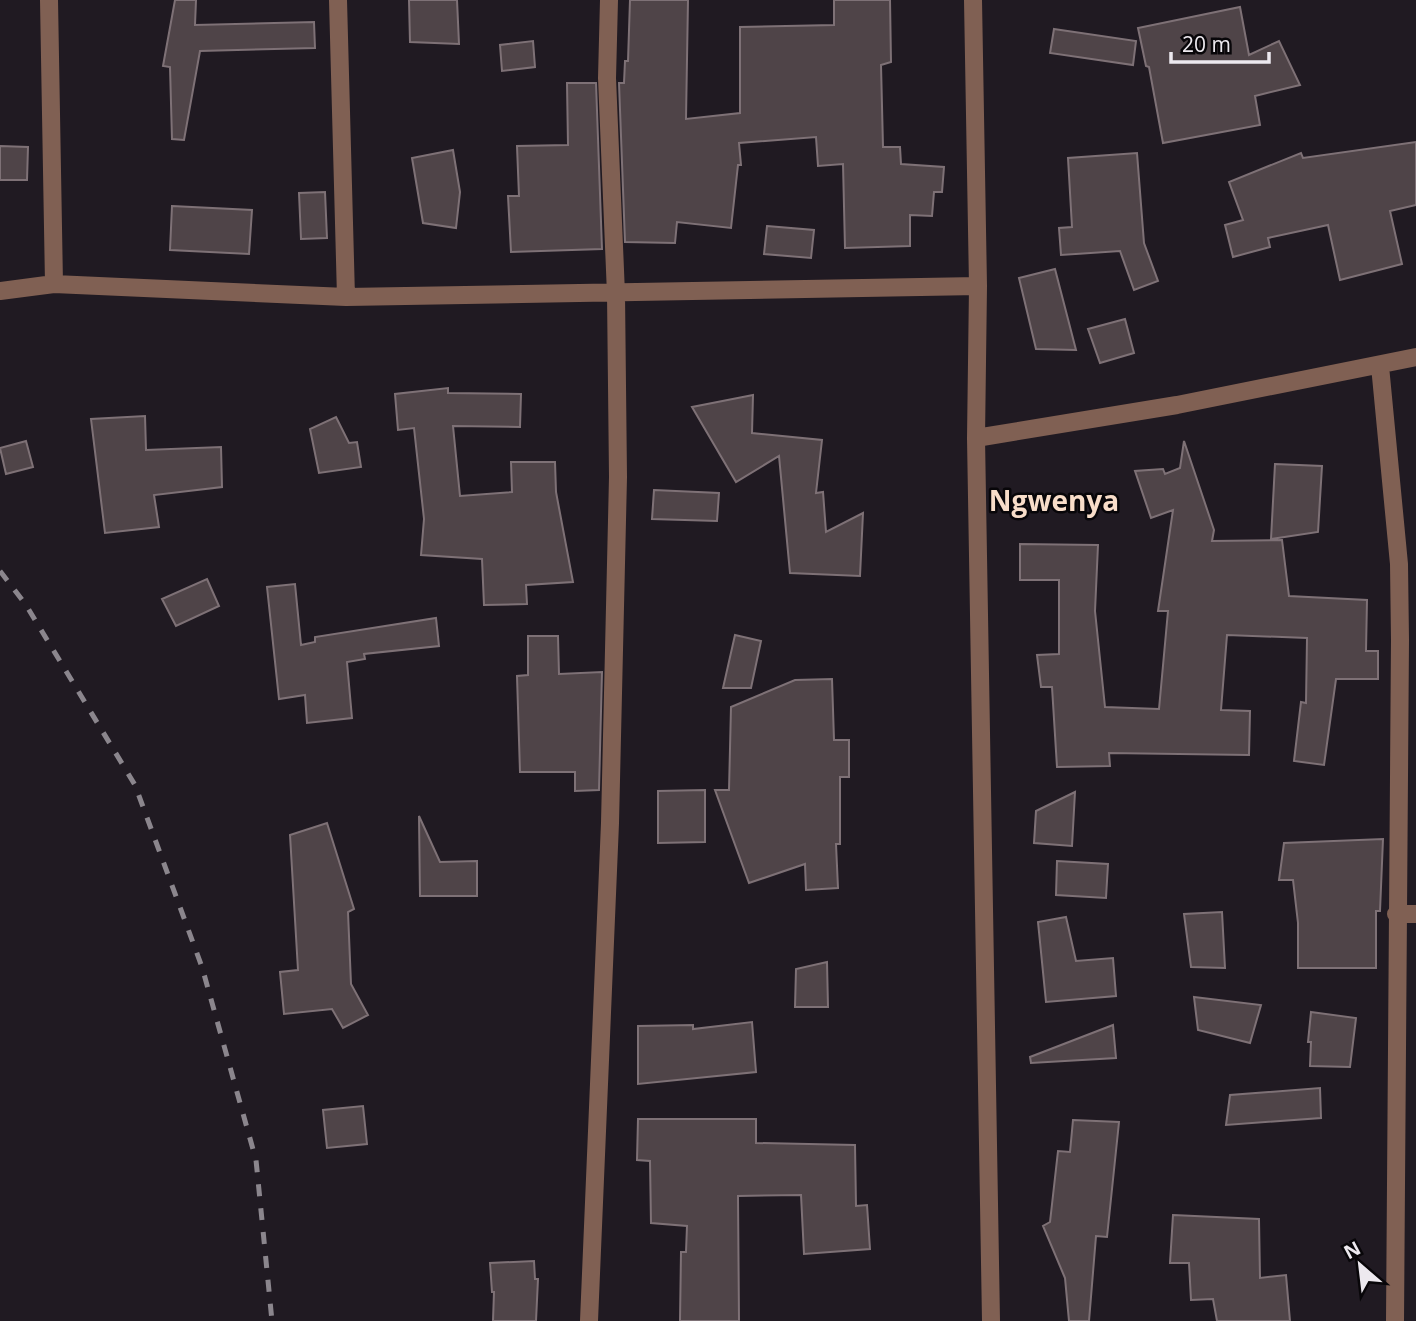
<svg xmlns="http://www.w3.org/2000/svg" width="1416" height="1321" font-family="'Open Sans',sans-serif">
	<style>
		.building { fill: #4f4448; stroke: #7e7176; stroke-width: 2 }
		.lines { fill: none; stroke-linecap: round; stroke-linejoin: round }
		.minor { stroke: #806053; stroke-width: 18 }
		.rail { stroke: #8b868d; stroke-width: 5; stroke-dasharray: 12 12; stroke-linecap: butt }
		.labels { text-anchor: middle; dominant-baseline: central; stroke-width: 5; stroke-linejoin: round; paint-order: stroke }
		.district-label { font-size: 28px; font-weight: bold; fill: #f8ddc9; stroke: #080609 }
	</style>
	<rect width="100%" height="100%" fill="#201a22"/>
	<path class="building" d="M175,0h21l-1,25 119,-3 1,26 -115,3 -16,89 -12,-1 -2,-72 -7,-1z
		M409,0h48l2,44 -49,-2z
		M630,0h58l-2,119 54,-6v-86l94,-2v-25h56l1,62 -10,3 2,82h17l1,17 43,3 -2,25h-8l-2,24 -22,-1v31l-65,2 -2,-84 -25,2 -2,-29 -77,6 2,22h-3l-7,63 -54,-6 -2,21 -50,-1 -6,-159h5l1,-22h3z
		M1240,7l9,48 30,-14 21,44 -45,11 5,29 -97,18 -14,-76 -3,-1 -8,-38z
		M1054,29l82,12 -3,24 -83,-12z
		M533,41l2,26 -33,4 -2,-26z
		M567,83h29l6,166 -91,3 -3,-56h11l-2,-50 51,-1z
		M1416,142v63l-26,6 12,53 -62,16 -12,-55 -60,13 2,9 -37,10 -8,-32 18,-5 -14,-38 72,-29 2,5z
		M0,146l28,1 -1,33h-27z
		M453,150l7,42 -4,36 -33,-5 -11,-65z
		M1137,153l7,90 14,38 -24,9 -14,-39 -59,4 -2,-27 13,-1 -4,-69z
		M325,192l2,46 -26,1 -2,-46z
		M172,206l80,4 -3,44 -79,-4z
		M767,226l47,4 -3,28 -47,-4z
		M1055,269l21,81 -40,-1 -17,-71z
		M1125,319l9,34 -34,10 -12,-34z
		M448,388v5l73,1 -1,33 -67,-1 7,70 52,-4 -1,-30h44l1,30 17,90 -47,3 1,19 -43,1 -2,-46 -61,-4 3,-36 -10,-91 -16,2 -3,-36z
		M753,395l-1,38 70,7 -6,53 7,-1 3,40 37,-19 -3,63 -70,-3 -11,-117 -43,26 -44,-75z
		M145,416l1,34 75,-3 1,40 -68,8 5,32 -54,6 -14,-114z
		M336,417l13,26 8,-1 4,25 -42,6 -9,-44z
		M26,441l7,26 -27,7 -6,-26z
		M1184,441l30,89 -2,11 70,-1 7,56 78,4 -1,51h12v28h-42l-12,86 -30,-4 7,-59 5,1 1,-65 -80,-3 -6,75 29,1 -1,44 -140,-2 1,13 -53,1 -5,-80h-11l-4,-32 22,-1v-74h-39v-36l78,1 -3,66 10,96 54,2 9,-98h-10l15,-101 -22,8 -16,-47 28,-2 2,5 15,-6z
		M1275,464l47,2 -4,66 -47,7z
		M654,490l65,3 -2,28 -65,-2z
		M207,579l12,27 -43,20 -14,-27z
		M295,584l6,61 14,-3v-5l121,-19 3,28 -75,8 1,5 -18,3 5,56 -45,5 -2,-28 -26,4 -12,-112z
		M735,635l26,6 -10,47h-28z
		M528,636h30l1,38 43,-2 -3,118 -24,1v-19h-55l-3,-96 11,-1z
		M832,679l2,61h15v37h-9v67h-4l2,44 -32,2 -1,-26 -56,19 -34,-93h14l2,-83 64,-27z
		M705,790v52l-47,1v-52z
		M1075,792l-3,54 -38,-3 2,-32z
		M419,816l21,46 37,-1v35h-57z
		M327,823l27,86 -6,3 3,72 17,31 -25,13 -11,-19 -48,5 -4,-42 18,-2 -8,-135z
		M1383,839l-3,72h-4v57h-78v-45l-5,-43h-14l5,-37z
		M1057,861l51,3 -2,34 -50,-3z
		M1222,912l3,56 -34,-1 -7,-53z
		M1066,917l10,44 37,-3 3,38 -70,6 -8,-80z
		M827,962l1,45h-33l1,-38z
		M1194,997l67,8 -11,38 -52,-13z
		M1311,1012l45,6 -6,49 -40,-1 1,-24h-3z
		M752,1022l4,50 -118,12v-58l55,-1v4z
		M1113,1025l3,33 -85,5 -1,-6z
		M1320,1088l1,30 -95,7 4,-30z
		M363,1106l4,38 -40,4 -4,-38z
		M638,1119h118v24l99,2 1,61 11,-1 3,44 -66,5 -3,-59 -63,1 1,125h-59l1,-69h5l1,-26 -36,-3 -1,-62 -13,-1z
		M1073,1120l46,2 -12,115 -11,-1 -7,85h-20l-4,-43 -22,-52 7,-4 8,-71 12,1z
		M1173,1215l86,4 1,59 26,-3 4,46h-73l-4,-22 -22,1 -2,-37h-19z
		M534,1261l1,18h3l-2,42h-43l1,-29h-2l-2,-29z"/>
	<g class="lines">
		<path class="minor" d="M49,0l5,284
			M338,0l8,297
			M973,0l5,286 -2,152 15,883
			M0,291l54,-7 292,13 632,-11
			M1380,366l19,198 1,76 -5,681
			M976,438l201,-33 239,-48
			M1396,914h20
			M589,1321l21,-498 8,-346 -2,-183 -9,-216 2,-78"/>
		<path class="rail" d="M0,571l26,34 109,180 67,182 54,193 16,161"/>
	</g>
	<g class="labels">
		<g class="district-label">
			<text x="1054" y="500">Ngwenya</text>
		</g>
	</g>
	<g transform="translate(1360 1265) rotate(332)" stroke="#080609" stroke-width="5" paint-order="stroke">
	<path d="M0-5L12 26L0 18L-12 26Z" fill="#ede9ef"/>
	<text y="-10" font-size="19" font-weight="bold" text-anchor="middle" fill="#ede9ef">N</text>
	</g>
	<path d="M1171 52v10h98v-10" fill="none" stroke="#ede9ef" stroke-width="3.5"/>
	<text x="1182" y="52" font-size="21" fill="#ede9ef" stroke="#080609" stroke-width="5" paint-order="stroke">20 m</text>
</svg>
